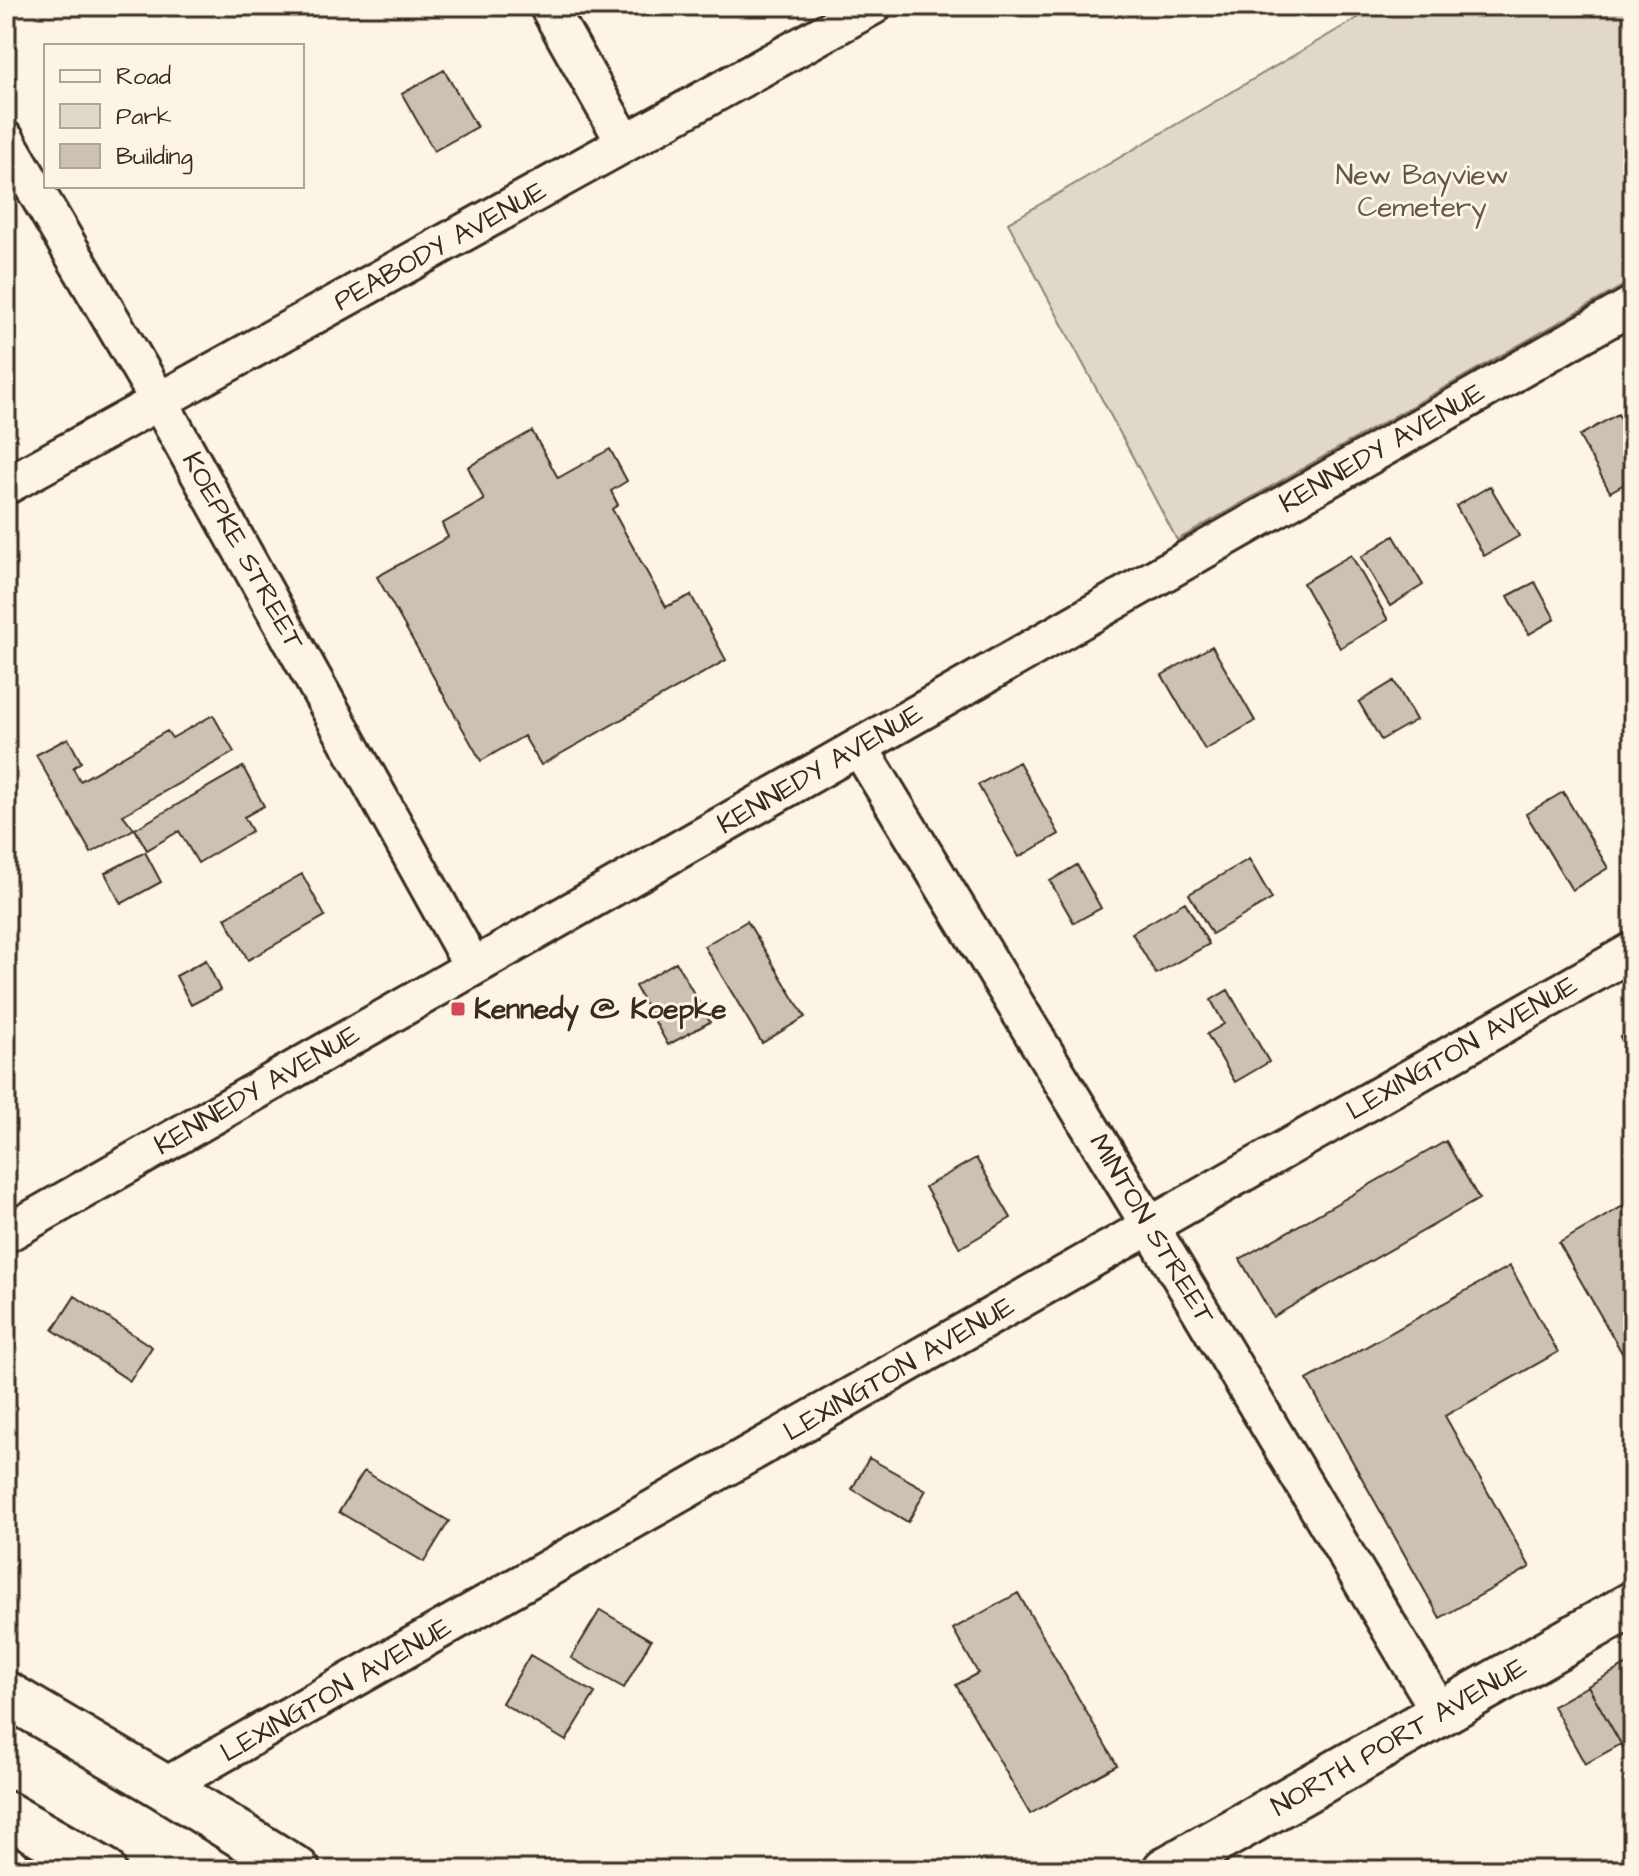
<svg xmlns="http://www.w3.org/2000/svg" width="1639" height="1876" font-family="'Architects Daughter',sans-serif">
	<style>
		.green { fill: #e0d8c8; stroke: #8e8173; stroke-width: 2 }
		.building { fill: #ccc2b3; stroke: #3b2a1e; stroke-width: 2 }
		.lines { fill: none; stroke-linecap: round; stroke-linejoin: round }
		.minor-casing { stroke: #3b2a1e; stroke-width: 42 }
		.major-casing { stroke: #3b2a1e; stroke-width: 50 }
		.highway-casing { stroke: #3b2a1e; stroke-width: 50 }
		.minor { stroke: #fcf5e5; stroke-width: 36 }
		.major { stroke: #fcf5e5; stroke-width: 44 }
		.highway { stroke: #fcf5e5; stroke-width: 44 }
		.poi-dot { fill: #d1495b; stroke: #fcf5e5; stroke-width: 3 }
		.labels { text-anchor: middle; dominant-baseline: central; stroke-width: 6; stroke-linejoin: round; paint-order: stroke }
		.park-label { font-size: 28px; fill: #645648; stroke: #fcf5e5 }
		.street-label { font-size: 28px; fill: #3b2a1e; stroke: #fcf5e5 }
		.poi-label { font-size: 28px; font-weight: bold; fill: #3b2a1e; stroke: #fcf5e5; text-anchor: start }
	</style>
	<rect width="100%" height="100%" fill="#fcf5e5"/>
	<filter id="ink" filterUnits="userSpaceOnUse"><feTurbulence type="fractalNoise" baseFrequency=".0125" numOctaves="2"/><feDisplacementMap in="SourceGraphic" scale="16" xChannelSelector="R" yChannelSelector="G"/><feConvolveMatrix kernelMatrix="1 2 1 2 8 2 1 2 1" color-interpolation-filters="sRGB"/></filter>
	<g filter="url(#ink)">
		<path class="green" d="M1378,6h255v274l-456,260 -169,-317z"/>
		<path class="building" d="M444,70l33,57 -43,24 -32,-57z
			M1618,414l15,27v38l-23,13 -31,-56z
			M532,431l26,47 52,-29 17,32 -16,10 7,14 -6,4 54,98 25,-12 35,65 -185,105 -17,-29 -43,25 -104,-184 71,-40 -6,-13 42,-24 -16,-33z
			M1490,486l29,50 -35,20 -28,-50z
			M1394,536l29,49 -33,21 -29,-49z
			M1351,555l37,65 -48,28 -37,-65z
			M1535,582l20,37 -26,15 -21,-38z
			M1212,646l43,75 -50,29 -43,-75z
			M1394,681l22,39 -35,20 -22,-38z
			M213,715l21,37 -111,63 11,14 -43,24 -55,-98 32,-17 13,24 -8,6 7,13 87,-50 5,7z
			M1019,762l40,72 -40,23 -41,-72z
			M243,767l21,39 -20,11 8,14 -54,32 -19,-32 -32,19 -12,-21z
			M1563,792l45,76 -36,22 -46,-76z
			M145,852l16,30 -40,22 -16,-31z
			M1249,859l23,40 -60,35 -23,-40z
			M1077,865l24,43 -27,15 -24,-42z
			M302,874l23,42 -77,44 -23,-42z
			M1185,902l24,42 -53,30 -24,-41z
			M747,921l58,96 -43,26 -58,-97z
			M206,960l14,30 -29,15 -15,-29z
			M676,962l34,60 -42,23 -33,-59z
			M1228,990l41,72 -34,20 -28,-48 17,-10 -13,-24z
			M1633,1030v31l-13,-24z
			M1446,1141l33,58 -206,118 -33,-58z
			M976,1158l35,60 -51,30 -35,-61z
			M1625,1205l8,15v152l-74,-129z
			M1510,1266l48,86 -113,64 85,151 -90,51 -133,-238z
			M75,1296l77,51 -22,34 -77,-51z
			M869,1458l57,32 -18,32 -56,-33z
			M364,1471l85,50 -25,41 -85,-50z
			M1018,1593l99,172 -87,49 -74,-129 22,-12 -25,-44z
			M600,1610l51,30 -27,48 -53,-30z
			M530,1655l65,38 -29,48 -64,-38z
			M1633,1661v104l-45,-79z
			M1588,1686l33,58 -36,20 -32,-58z"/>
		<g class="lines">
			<defs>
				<path id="minor" d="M548,6l77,137
					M6,140l153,261 314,566
					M6,486l867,-480
					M859,747l291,479 291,488
					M6,1234l1627,-929
					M164,1787l1469,-836"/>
				<path id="major" d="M6,1694l158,93 133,83
					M1165,1870l468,-266"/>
				<path id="highway" d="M6,1814l97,56
					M6,1869l3,1"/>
			</defs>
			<use href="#minor" class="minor-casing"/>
			<use href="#major" class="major-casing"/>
			<use href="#highway" class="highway-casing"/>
			<use href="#minor" class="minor"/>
			<use href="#major" class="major"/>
			<use href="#highway" class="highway"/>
		</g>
	</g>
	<rect class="poi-dot" x="450" y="1001" width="16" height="16" rx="4"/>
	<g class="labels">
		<g class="park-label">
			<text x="1422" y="175">New Bayview<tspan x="1422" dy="32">Cemetery</tspan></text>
		</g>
		<g class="street-label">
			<text transform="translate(440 246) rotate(-29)">PEABODY AVENUE</text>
			<text transform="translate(1382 448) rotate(-30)">KENNEDY AVENUE</text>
			<text transform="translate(243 551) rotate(61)">KOEPKE STREET</text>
			<text transform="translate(820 769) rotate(-30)">KENNEDY AVENUE</text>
			<text transform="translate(1462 1048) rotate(-30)">LEXINGTON AVENUE</text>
			<text transform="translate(257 1090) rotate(-30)">KENNEDY AVENUE</text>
			<text transform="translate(1152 1229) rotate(59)">MINTON STREET</text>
			<text transform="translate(899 1369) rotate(-30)">LEXINGTON AVENUE</text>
			<text transform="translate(336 1690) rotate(-30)">LEXINGTON AVENUE</text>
			<text transform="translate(1399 1737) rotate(-30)">NORTH PORT AVENUE</text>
		</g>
		<g class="poi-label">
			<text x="474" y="1009">Kennedy @ Koepke</text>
		</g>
	</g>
	<rect width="1639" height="1876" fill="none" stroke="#fcf5e5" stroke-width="32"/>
	<rect x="16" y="16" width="1607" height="1844" fill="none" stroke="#3b2a1e" stroke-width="3" filter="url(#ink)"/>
	<rect x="44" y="44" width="260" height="144" fill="#fcf5e5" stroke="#afa495" stroke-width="2"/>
	<rect x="60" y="70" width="40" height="12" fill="#fcf5e5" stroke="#afa495" stroke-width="2"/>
	<text x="116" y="84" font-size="24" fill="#3b2a1e">Road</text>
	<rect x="60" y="104" width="40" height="24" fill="#e0d8c8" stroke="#afa495" stroke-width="2"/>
	<text x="116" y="124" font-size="24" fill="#3b2a1e">Park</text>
	<rect x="60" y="144" width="40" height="24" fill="#ccc2b3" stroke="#afa495" stroke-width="2"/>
	<text x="116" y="164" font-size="24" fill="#3b2a1e">Building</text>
</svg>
